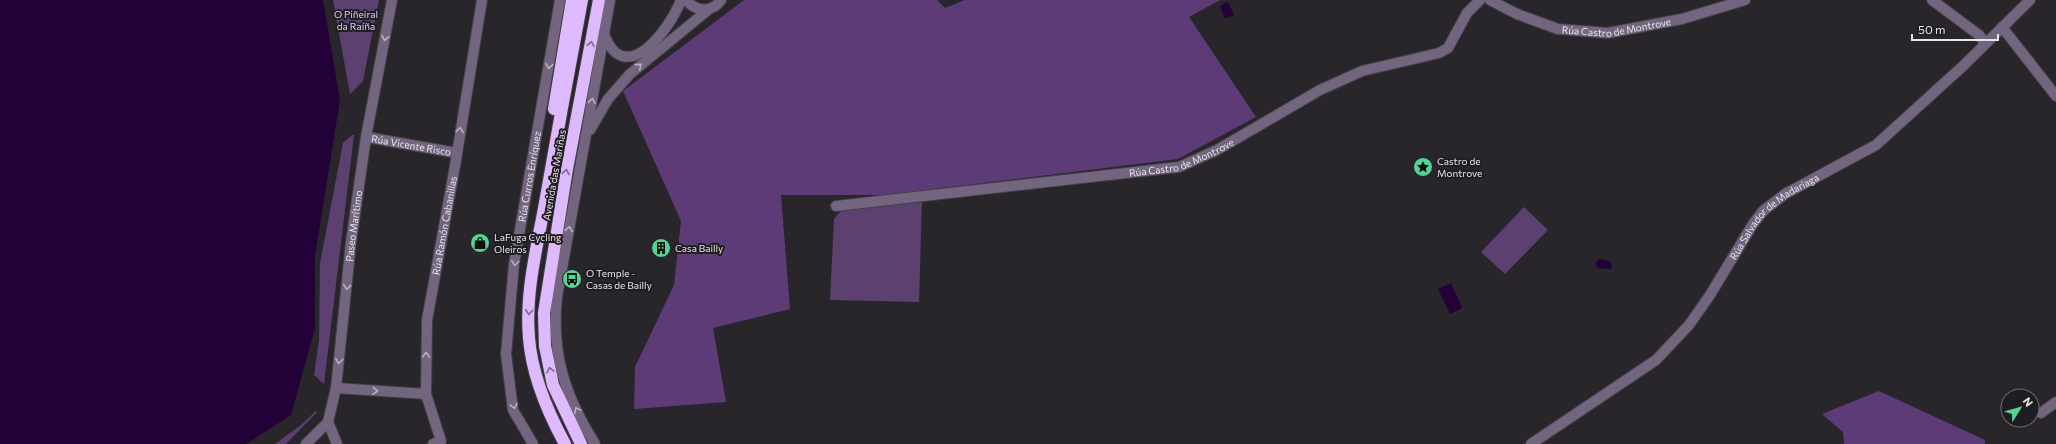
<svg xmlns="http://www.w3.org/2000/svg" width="2056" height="444" font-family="Commissioner,sans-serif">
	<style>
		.green { fill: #5b4070 }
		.forest { fill: #5d3b76 }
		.water { fill: #230037 }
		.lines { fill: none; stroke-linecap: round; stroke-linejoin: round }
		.minor-casing { stroke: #444145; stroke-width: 12 }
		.highway-casing { stroke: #444145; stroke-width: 14 }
		.minor { stroke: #736580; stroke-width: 10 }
		.highway { stroke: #deb9fe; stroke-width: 12 }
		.oneway { stroke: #b9b2be }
		.oneway2 { stroke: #7e6b90 }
		.labels { text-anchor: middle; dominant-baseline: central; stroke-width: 4; stroke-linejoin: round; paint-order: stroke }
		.park-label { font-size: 10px; fill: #e3c7fc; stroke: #1f1d22 }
		.street-label { font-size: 10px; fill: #e7e5e8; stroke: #1f1d22 }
		.poi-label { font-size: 10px; fill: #e7e5e8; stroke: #1f1d22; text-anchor: start }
	</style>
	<rect width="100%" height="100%" fill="#29262b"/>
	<path class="green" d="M333,0h46l-16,81 -13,13z
		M352,135h2l-30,249 -10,-9 5,-35 1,-77 23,-120z
		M922,201l-3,101 -89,-2 4,-81 10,-12z
		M1524,207l24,23 -43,44 -24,-22z
		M316,411l1,1 -31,32h-11l26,-19z"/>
	<path class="forest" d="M744,0h193l8,8 20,-8h255l-31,17 67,100 -78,42 -291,36h-106l9,114 -77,19 13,74 -92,7 1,-42 39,-82 7,-64 -58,-130z
		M1879,391l106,49v4h-141l-1,-12 -21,-18z"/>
	<path class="water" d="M0,0h323l17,100 -25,156v72l-24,87 -45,29h-246z
		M1228,2l6,13 -9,4 -5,-13z
		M1599,259l11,2 2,4 -1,4 -13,-1 -3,-5z
		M1451,283l11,25 -12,6 -12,-25z"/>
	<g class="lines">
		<defs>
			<g id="minor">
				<path d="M686,0c10,12 26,13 35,0"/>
				<path id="s1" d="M1490,0l27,14 41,15 50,4 74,-14 63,-19"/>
				<path d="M1932,0l47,35 6,8"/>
				<path d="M2002,27l54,69"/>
				<path d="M604,34c21,56 66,-5 77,-34"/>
				<path d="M590,130l18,-31 22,-25 78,-64"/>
				<path id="s2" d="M366,137l91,16"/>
				<path id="s3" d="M836,206l343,-39 38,-17 103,-60 42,-19 77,-18 9,-5 19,-35 13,-13"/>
				<path d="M336,388l90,6"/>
				<path d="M2041,413l15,-11"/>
				<path d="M328,422l9,22"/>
				<path id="s4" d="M306,444l22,-22 8,-34 15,-146 15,-105 26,-137"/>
				<path id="s5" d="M433,444l8,-3 -15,-47 1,-74 28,-154 27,-166"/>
				<path id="s6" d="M533,444l-20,-34 -7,-56 8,-90 46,-264"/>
				<path d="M595,444c-30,-48 -44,-90 -38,-147l53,-297"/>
				<path id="s7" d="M1531,444l125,-84 33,-35 21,-30 43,-71 10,-13 22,-17 91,-49 87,-79 67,-66"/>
			</g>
			<path id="highway" d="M554,109l18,-109
				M565,444c-18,-33 -33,-68 -36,-106 -4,-45 8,-91 16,-135 12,-68 24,-135 37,-203
				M581,444l-28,-59 -8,-39 -1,-33 23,-144 32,-169"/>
		</defs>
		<use href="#minor" class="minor-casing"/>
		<use href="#highway" class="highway-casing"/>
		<use href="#minor" class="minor"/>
		<use href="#highway" class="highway"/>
	</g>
	<defs><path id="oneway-chevron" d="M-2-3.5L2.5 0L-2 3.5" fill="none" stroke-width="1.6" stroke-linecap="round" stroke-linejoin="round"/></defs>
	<g class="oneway">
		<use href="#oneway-chevron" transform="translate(385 38) rotate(101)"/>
		<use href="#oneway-chevron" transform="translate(549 66) rotate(99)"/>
		<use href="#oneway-chevron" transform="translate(639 66) rotate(-40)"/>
		<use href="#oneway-chevron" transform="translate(592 101) rotate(-80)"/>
		<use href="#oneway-chevron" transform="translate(460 130) rotate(-81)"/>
		<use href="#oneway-chevron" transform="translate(569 229) rotate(-80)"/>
		<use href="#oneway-chevron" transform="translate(515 263) rotate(98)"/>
		<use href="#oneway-chevron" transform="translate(347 287) rotate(96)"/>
		<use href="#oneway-chevron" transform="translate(426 355) rotate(-89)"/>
		<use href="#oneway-chevron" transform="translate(339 361) rotate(97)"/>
		<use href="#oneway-chevron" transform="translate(375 391) rotate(4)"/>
		<use href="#oneway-chevron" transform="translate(514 406) rotate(77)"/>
		<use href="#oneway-chevron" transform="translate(577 410) rotate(-117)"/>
	</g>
	<g class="oneway2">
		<use href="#oneway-chevron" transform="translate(591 44) rotate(-79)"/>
		<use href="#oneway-chevron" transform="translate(566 172) rotate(-80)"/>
		<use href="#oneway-chevron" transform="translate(529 312) rotate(94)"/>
		<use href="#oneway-chevron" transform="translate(550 370) rotate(-102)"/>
	</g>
	<defs>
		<symbol id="sight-disc" viewBox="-11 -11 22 22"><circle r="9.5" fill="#54d395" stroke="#1f1d22"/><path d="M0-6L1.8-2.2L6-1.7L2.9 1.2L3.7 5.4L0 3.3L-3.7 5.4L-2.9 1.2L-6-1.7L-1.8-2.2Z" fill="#111"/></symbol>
		<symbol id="shop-disc" viewBox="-11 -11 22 22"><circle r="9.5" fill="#54d395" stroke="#1f1d22"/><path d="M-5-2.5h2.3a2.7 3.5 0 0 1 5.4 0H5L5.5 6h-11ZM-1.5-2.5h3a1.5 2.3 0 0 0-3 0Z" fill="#111"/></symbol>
		<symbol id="building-disc" viewBox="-11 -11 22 22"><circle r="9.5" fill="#54d395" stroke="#1f1d22"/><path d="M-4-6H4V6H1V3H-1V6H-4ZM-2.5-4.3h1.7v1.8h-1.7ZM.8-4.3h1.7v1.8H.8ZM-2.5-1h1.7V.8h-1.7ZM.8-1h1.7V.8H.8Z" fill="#111"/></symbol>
		<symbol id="bus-disc" viewBox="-11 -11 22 22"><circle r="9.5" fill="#54d395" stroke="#1f1d22"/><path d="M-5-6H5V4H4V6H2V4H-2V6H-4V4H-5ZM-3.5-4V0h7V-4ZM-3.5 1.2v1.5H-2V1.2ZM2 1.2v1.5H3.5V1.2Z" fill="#111"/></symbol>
	</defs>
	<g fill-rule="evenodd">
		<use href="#sight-disc" x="1412" y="156" width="22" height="22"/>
		<use href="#shop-disc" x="469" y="232" width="22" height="22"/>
		<use href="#building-disc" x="650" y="237" width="22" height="22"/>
		<use href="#bus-disc" x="561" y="268" width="22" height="22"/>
	</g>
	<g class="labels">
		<g class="park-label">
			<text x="356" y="14">O Piñeiral<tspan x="356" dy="12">da Raíña</tspan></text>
		</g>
		<g class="street-label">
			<text stroke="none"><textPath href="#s1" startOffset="133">Rúa Castro de Montrove</textPath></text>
			<text stroke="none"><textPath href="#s2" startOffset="46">Rúa Vicente Risco</textPath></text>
			<text stroke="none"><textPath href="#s3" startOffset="350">Rúa Castro de Montrove</textPath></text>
			<text transform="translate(554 175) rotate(-80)">Avenida das Mariñas</text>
			<text stroke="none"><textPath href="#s6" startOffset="275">Rúa Curros Enríquez</textPath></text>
			<text stroke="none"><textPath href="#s7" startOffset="339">Rúa Salvador de Madariaga</textPath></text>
			<text stroke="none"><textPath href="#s5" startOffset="228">Rúa Ramón Cabanillas</textPath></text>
			<text stroke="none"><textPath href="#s4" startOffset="229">Paseo Marítimo</textPath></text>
		</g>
		<g class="poi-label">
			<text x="1437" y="161">Castro de<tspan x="1437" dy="12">Montrove</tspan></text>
			<text x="494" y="237">LaFuga Cycling<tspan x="494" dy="12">Oleiros</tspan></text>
			<text x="675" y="248">Casa Bailly</text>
			<text x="586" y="273">O Temple -<tspan x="586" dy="12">Casas de Bailly</tspan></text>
		</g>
	</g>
	<g transform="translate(2020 408) rotate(53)"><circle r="19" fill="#1f1d22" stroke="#6f6d71"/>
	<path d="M0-3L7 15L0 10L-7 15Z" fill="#54d395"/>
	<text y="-6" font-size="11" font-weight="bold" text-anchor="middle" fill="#e7e5e8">N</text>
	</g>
	<path d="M1912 34v6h86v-6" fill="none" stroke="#e7e5e8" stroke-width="2"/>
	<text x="1918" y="34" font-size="12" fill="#e7e5e8" stroke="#1f1d22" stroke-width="3" paint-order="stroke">50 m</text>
</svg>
